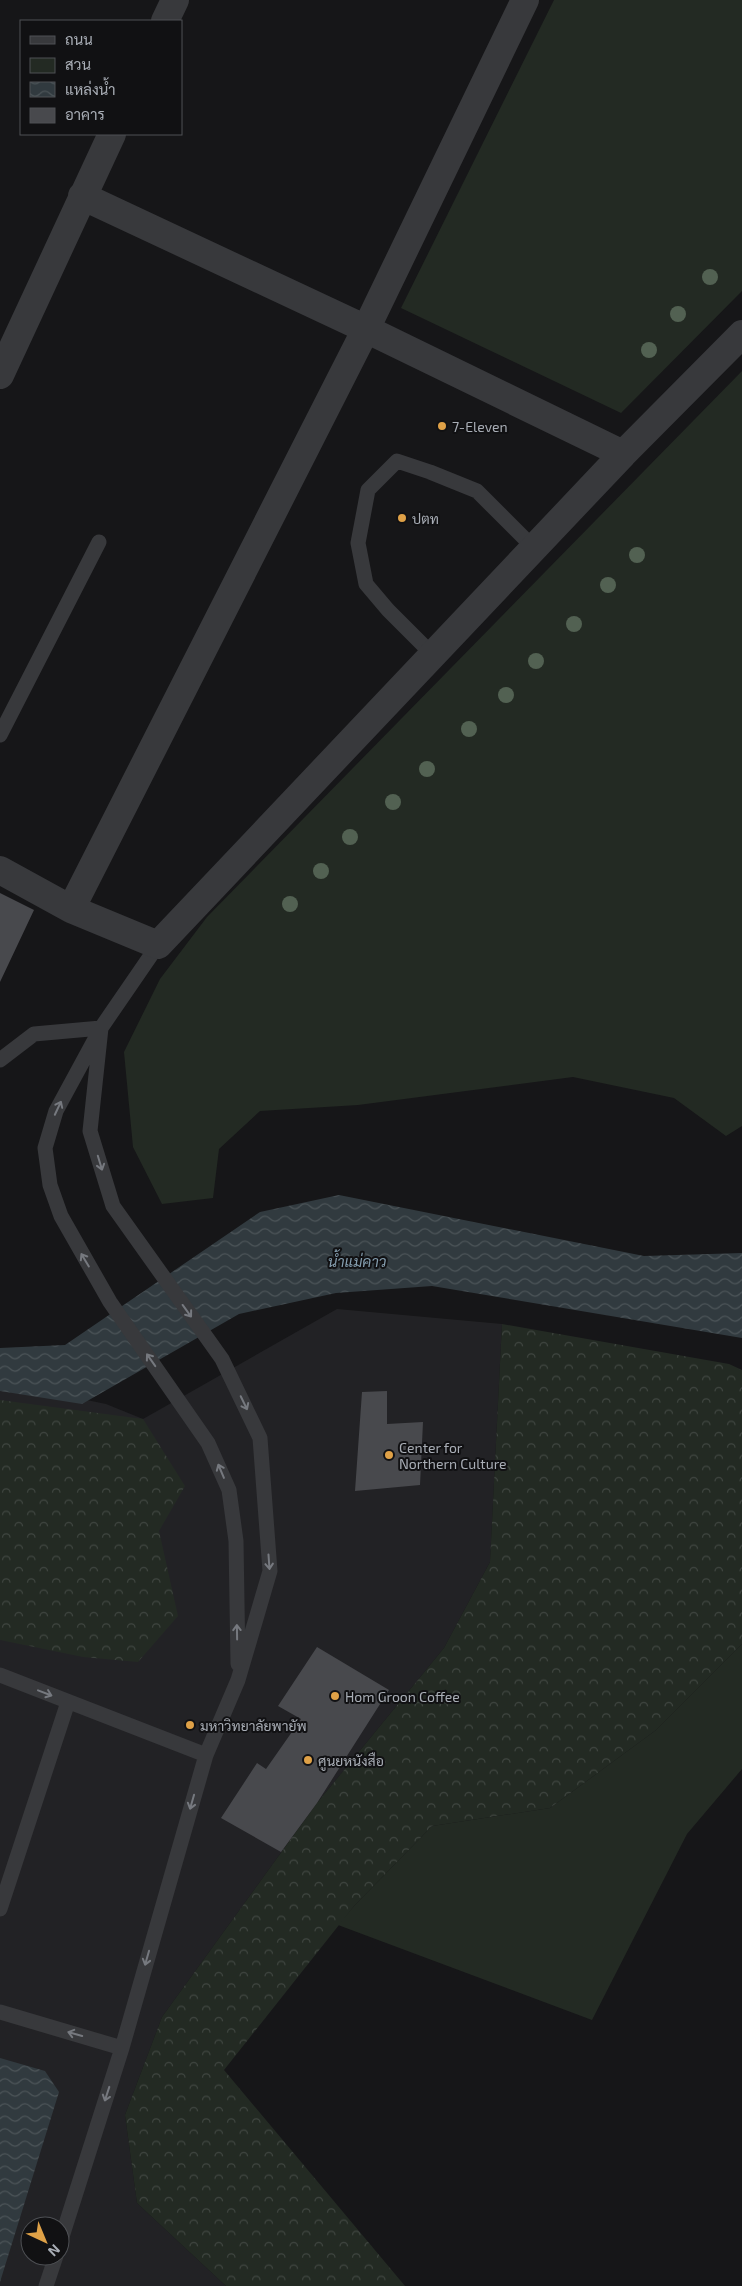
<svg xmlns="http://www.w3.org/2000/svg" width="742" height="2286" font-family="'Exo 2',Sarabun,sans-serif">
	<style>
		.built { fill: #222225; fill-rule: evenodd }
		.green { fill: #232a23 }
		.forest { fill: url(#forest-crowns) }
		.water { fill: url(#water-waves) }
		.building { fill: #48494d }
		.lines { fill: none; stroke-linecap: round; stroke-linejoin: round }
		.service { stroke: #38393c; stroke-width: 15 }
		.minor { stroke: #38393c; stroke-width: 28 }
		.tree { fill: #526152 }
		.oneway { stroke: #76797f }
		.poi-dot { fill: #dfa147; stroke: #111113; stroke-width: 2 }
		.labels { text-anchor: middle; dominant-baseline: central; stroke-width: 4; stroke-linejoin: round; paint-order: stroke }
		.poi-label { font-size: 14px; fill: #a9aeb6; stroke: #111113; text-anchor: start }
		.water-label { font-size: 15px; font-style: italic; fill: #849dae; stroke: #111113 }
	</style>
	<defs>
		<pattern id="forest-crowns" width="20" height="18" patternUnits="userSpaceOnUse" patternTransform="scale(1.25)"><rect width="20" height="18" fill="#232a23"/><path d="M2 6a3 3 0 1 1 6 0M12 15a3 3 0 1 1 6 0" fill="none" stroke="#404641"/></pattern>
		<pattern id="water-waves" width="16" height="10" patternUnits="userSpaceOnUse" patternTransform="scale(1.25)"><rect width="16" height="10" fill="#313a3f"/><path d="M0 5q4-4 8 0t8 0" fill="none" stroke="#4c5458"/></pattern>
	</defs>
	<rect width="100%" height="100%" fill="#161618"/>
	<path class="built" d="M337,1309l165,15 -12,238 -46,86 -127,155 -155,214 -37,98 12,88 89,83h-226v-904l106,22 37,15zM30,2226h30v30h-30z"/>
	<path class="green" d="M554,0h188v291l-121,122 -220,-105z
		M742,371v755l-16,10 -52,-38 -101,-21 -215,28 -98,6 -41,38 -6,49 -51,6 -29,-57 -9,-95 36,-73 47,-62z
		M742,1644v125l-55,65 -95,186 -254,-95 16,-19 78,-80 118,-18 106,-78z"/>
	<path class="forest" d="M502,1324l227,40 13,6v274l-86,86 -106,78 -118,18 -78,80 -130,164 181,216h-179l-89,-83 -12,-88 37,-98 155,-214 127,-155 46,-86z
		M0,1400l143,19 42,67 -26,45 19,85 -40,46 -55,-5 -83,-17z"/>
	<path class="water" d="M339,1195l305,61 98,-3v85l-310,-52 -96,7 -97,21 -157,90 -82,-13v-43l65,-3 195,-133z
		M0,2058l45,13 14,21 -59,190z"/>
	<path class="building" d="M0,893l34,17 -34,72z
		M387,1391v33l36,-2 -3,63 -65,6 7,-99z
		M317,1647l72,43 -72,113 -36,49 -60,-34 36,-55 9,6 35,-50 -23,-13z"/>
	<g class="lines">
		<path class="service" d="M433,655l-45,-45 -22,-26 -8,-41 10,-53 29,-29 33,11 47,19 57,57
			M0,735l99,-193
			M158,945l-57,83 -45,83 -11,37 5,37 11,31 49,86 98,141 21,47 7,51 2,123
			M0,1060l34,-26 67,-6
			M0,1675l206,80
			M0,1909l68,-207
			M0,2012l122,36
			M60,2243l62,-195 84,-293 32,-75 32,-109 -10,-133 -38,-79 -109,-153 -23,-75 11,-103
			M46,2286l10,-30"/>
		<path class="minor" d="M165,21l10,-21
			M82,196l284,133 257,125
			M0,375l112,-241
			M0,870l71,39 87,36 465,-491 119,-120
			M71,909l295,-580 159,-329"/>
	</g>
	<g class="tree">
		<circle cx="710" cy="277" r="8"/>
		<circle cx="678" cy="314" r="8"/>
		<circle cx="649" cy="350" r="8"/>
		<circle cx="637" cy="555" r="8"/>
		<circle cx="608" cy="585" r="8"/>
		<circle cx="574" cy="624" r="8"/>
		<circle cx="536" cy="661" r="8"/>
		<circle cx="506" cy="695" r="8"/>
		<circle cx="469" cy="729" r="8"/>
		<circle cx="427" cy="769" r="8"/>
		<circle cx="393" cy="802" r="8"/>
		<circle cx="350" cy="837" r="8"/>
		<circle cx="321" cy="871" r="8"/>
		<circle cx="290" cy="904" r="8"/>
	</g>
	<defs><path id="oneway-shaft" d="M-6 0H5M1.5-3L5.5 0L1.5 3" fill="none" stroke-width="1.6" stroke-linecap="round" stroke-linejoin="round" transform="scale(1.25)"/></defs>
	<g class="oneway">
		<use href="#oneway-shaft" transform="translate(58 1108) rotate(-65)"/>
		<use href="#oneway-shaft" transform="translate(100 1163) rotate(73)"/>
		<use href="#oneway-shaft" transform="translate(85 1260) rotate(-121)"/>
		<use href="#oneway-shaft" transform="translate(187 1311) rotate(54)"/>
		<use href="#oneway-shaft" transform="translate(151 1360) rotate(-125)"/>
		<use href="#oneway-shaft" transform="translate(244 1403) rotate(64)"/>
		<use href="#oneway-shaft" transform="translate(221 1471) rotate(-113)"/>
		<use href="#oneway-shaft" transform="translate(269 1562) rotate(86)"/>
		<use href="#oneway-shaft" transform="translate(237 1632) rotate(-91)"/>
		<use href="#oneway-shaft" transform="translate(45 1693) rotate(21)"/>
		<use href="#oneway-shaft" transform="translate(192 1802) rotate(106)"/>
		<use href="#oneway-shaft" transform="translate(147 1958) rotate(106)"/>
		<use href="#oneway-shaft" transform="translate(75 2034) rotate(-164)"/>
		<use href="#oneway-shaft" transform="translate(107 2094) rotate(108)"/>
	</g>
	<g class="poi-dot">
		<circle cx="442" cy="426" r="5"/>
		<circle cx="402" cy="518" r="5"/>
		<circle cx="389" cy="1455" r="5"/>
		<circle cx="335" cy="1696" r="5"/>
		<circle cx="190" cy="1725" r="5"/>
		<circle cx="308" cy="1760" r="5"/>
	</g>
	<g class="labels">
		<g class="poi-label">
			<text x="452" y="426">7-Eleven</text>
			<text x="412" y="518">ปตท</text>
			<text x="399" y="1447">Center for<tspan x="399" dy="16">Northern Culture</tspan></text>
			<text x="345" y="1696">Hom Groon Coffee</text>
			<text x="200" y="1725">มหาวิทยาลัยพายัพ</text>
			<text x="318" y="1760">ศูนยหนังสือ</text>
		</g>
		<g class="water-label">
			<text x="357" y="1261">น้ำแม่คาว</text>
		</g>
	</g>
	<rect x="20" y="20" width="162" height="115" fill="#111113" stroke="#4e5054"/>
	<rect x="30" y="36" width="25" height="8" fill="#38393c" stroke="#4e5054"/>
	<text x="65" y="45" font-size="15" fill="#a9aeb6">ถนน</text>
	<rect x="30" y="58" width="25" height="15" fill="#232a23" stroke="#4e5054"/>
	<text x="65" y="70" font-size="15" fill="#a9aeb6">สวน</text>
	<rect x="30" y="82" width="25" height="15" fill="url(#water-waves)" stroke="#4e5054"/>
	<text x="65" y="95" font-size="15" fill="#a9aeb6">แหล่งน้ำ</text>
	<rect x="30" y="108" width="25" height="15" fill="#48494d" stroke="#4e5054"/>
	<text x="65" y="120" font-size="15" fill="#a9aeb6">อาคาร</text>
	<g transform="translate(45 2241) rotate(136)"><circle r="24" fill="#111113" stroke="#4e5054"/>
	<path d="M0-4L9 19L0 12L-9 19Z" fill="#dfa147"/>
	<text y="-8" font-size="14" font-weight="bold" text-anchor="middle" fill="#a9aeb6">N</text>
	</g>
</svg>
